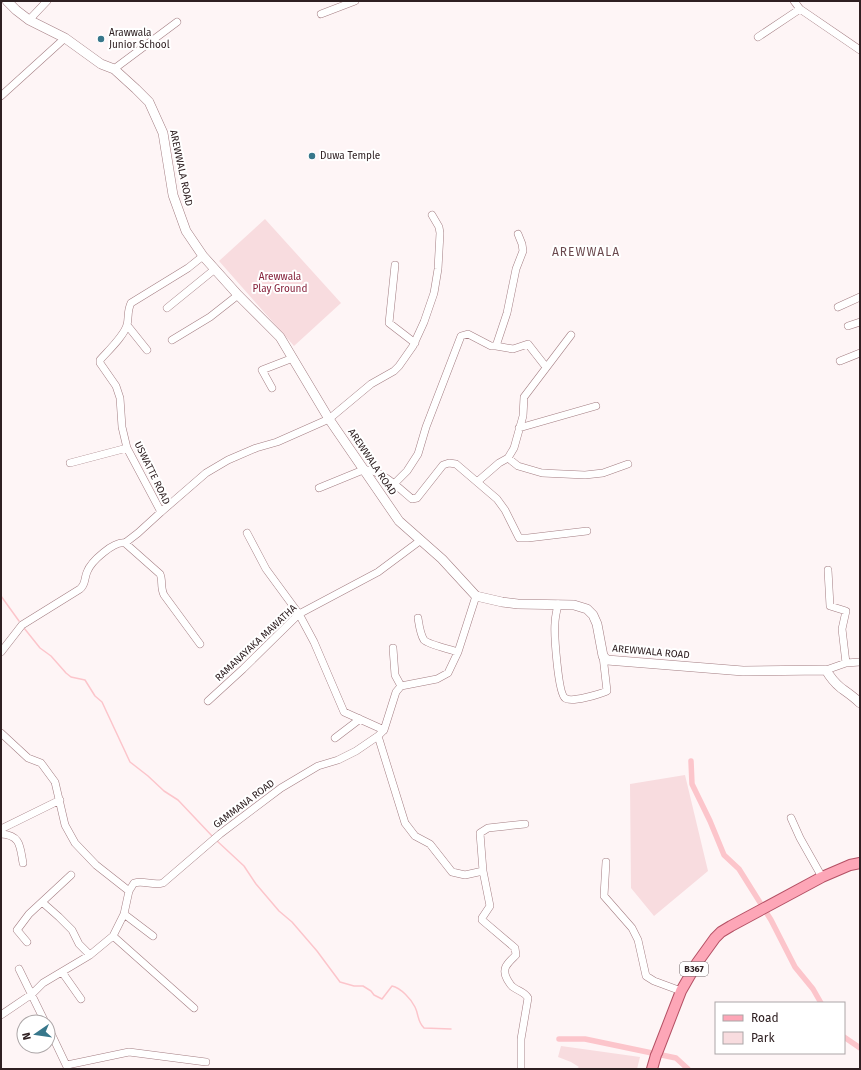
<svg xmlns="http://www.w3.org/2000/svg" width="861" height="1070" font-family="'Fira Sans',sans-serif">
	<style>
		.green { fill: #f8dcdf }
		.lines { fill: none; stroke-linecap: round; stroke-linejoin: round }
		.stream { stroke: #fcc5cb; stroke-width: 1.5 }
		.canal { stroke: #fcc5cb; stroke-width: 5.5 }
		.street-casing { stroke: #a37d82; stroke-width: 8 }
		.secondary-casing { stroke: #a37d82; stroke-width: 10 }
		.primary-casing { stroke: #b45064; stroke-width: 12 }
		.street { stroke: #fff; stroke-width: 7 }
		.secondary { stroke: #fff; stroke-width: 9 }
		.primary { stroke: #fda6b7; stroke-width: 10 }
		.poi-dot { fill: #37778b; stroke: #fff; stroke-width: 1.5 }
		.labels { text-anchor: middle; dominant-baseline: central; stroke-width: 4; stroke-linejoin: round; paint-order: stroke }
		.shield { fill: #fff; stroke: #6d6364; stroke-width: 1 }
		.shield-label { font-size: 9px; font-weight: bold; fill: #2f2022 }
		.poi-label { font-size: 10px; fill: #2f2022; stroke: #fff; text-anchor: start }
		.street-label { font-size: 10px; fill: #2f2022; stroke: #fff }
		.park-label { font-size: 10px; fill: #85203a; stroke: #fff }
		.quarter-label { font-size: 12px; letter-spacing: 1px; fill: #6a484d; stroke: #fff }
	</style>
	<rect width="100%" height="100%" fill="#fef5f6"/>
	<path class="green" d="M265,219l76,84 -47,43 -75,-85z
		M685,775l23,96 -54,45 -23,-28 -1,-104z
		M561,1046l79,11 -3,12h-61l3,-2 -8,-5 -13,-5z"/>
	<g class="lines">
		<path class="stream" d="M1,596l18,25
			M24,628l16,20 11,8 15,17 5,4 14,3 10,16 7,6 28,60 18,14 16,15 14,9 35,37
			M216,840l28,26 12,18 23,27 13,11 25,29 23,31 14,4h9l8,5 3,4 8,4 10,-13c9,2 19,13 23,21 4,8 2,14 9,21l27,1"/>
		<path class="canal" d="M691,761l1,23 18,37 14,34 15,14 32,51 24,47 18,22 8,14
			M844,1037l16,11
			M559,1039h26l91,19 12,11"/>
		<defs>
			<path id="street" d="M794,1l6,8
				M321,14l34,-13
				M29,20l18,-19
				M758,37l42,-28 60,41
				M114,69l63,-47
				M1,96l64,-58
				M395,265l-6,58 26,20
				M838,307l22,-10
				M167,308l48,-39
				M127,325l20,25
				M848,326l12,-4
				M172,340l38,-23 28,-22
				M496,346l17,3 15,-5 18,23
				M840,361l20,-8
				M272,388l-10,-18 31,-12
				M519,428l77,-22
				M508,458l10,8 24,7 43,2 18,-2 25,-9
				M70,463l57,-15
				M477,482l22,-19 9,-5 6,-10 9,-32 1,-19 47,-62
				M394,484l13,-13 11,-17 8,-27 35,-91 7,-2 23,12h5l11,-33 9,-44 7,-18 -1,-7 -4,-10
				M319,488l44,-18c16,-2 37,19 49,29l5,-1 26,-33 6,-2 7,1 41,35 8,11 14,28h9l59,-7
				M161,512l45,-39 22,-13 28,-12 21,-6 52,-23 42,-35 23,-13 5,-5 14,-20 11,-24 10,-29 4,-24 2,-36 -1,-6 -7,-12
				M247,533l19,36 33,45 15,28 30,70 40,18
				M125,543l35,31c3,6 0,13 4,21l36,49
				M828,570l2,36 16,5 -4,18 4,34
				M558,604c-1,6 -3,13 -3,19 -1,11 3,70 10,75 6,5 35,-4 42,-7l-4,-35
				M418,618c1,6 2,16 6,22 5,5 26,9 34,12
				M393,648l2,27 6,11
				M1,652l21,-27 58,-36c6,-5 4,-10 7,-17 4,-11 27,-31 38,-29l13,-10 23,-21 -34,-64 -5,-21 -2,-29 -4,-12 -16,-23v-3c8,-9 24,-24 27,-35 2,-8 0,-14 4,-22l57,-35 15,-12
				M826,670l20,-7 14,-1
				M208,701l35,-32 56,-55 79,-42 43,-32
				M1,733l27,25 13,5 14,19 10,43 10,18 21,22 33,26
				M378,736l27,87 10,13 15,8 22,28 13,3 18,-4
				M335,738l25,-19
				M791,818l9,20 22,39
				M1,829l59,-29
				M1,834c20,1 19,13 22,29
				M606,862l-2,34 28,32 6,12 8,36 8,5 27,10
				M42,902l17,15 13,13 7,14 11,11
				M124,914l29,22
				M113,936l81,72
				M27,942l-10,-12 12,-16 42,-39
				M19,969l26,53
				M62,972l19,27
				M1,1015l31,-21 11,-11 47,-28 23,-19 11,-22 5,-23 5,-8c10,-3 19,3 29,0l57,-49 61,-46 37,-22 20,-6 18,-9 22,-15 6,-6 12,-38 5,-6 36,-7 11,-6 10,-21 18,-56
				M48,1027l20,42
				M67,1065l62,-13 77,10
				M521,1069v-30l7,-41c-3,-6 -10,-7 -15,-11 -3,-2 -4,-5 -6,-8 -6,-11 1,-16 9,-24l-1,-7 -33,-28v-2l8,-12 -7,-35 -3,-38 8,-5 37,-4"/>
			<path id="secondary" d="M7,1l9,9 13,10 36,18 36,26 13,5 22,20 13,13 14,31 10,62 13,36 17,25 35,39 42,42 49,82 70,102 43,38 34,37 26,6 16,2 56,1 13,4 6,6 4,9 6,32 4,4 136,11 83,-1c4,7 9,13 15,18 7,5 13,9 19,15"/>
			<path id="primary" d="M657,1053l24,-62 16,-28 18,-25 6,-6 10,-6 91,-49 28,-12 10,-2
				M652,1069l4,-14"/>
		</defs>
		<use href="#street" class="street-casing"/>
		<use href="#secondary" class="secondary-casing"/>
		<use href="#primary" class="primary-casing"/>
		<use href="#street" class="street"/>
		<use href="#secondary" class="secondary"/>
		<use href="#primary" class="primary"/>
	</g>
	<g class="poi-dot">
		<circle cx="101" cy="39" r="4"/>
		<circle cx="312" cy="156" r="4"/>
	</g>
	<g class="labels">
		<rect class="shield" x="680" y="962" width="28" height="14" rx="3"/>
		<g class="shield-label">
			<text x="694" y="969">B367</text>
		</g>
		<g class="poi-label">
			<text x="109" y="33">Arawwala<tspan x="109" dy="12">Junior School</tspan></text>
			<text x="320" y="156">Duwa Temple</text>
		</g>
		<g class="street-label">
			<text transform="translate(181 168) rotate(78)">AREWWALA ROAD</text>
			<text transform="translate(372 462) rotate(56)">AREWWALA ROAD</text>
			<text transform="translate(152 473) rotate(64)">USWATTE ROAD</text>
			<text transform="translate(256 643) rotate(-43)">RAMANAYAKA MAWATHA</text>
			<text transform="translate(651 652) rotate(5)">AREWWALA ROAD</text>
			<text transform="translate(244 804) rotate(-37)">GAMMANA ROAD</text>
		</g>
		<g class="park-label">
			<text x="280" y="277">Arewwala<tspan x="280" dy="12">Play Ground</tspan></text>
		</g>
		<g class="quarter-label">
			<text x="586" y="252">AREWWALA</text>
		</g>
	</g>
	<rect width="861" height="1070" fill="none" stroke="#2f2022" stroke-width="4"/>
	<rect x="715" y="1002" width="130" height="52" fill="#ffffff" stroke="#aca6a7"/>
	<rect x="723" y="1015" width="20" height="6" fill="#fda6b7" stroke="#aca6a7"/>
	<text x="751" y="1022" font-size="12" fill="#2f2022">Road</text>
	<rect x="723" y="1032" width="20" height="12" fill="#f8dcdf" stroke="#aca6a7"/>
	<text x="751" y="1042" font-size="12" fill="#2f2022">Park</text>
	<g transform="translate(36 1034) rotate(257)"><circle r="19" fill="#ffffff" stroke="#aca6a7"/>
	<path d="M0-3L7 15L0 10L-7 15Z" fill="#37778b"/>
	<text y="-6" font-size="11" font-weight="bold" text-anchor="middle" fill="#2f2022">N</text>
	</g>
</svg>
